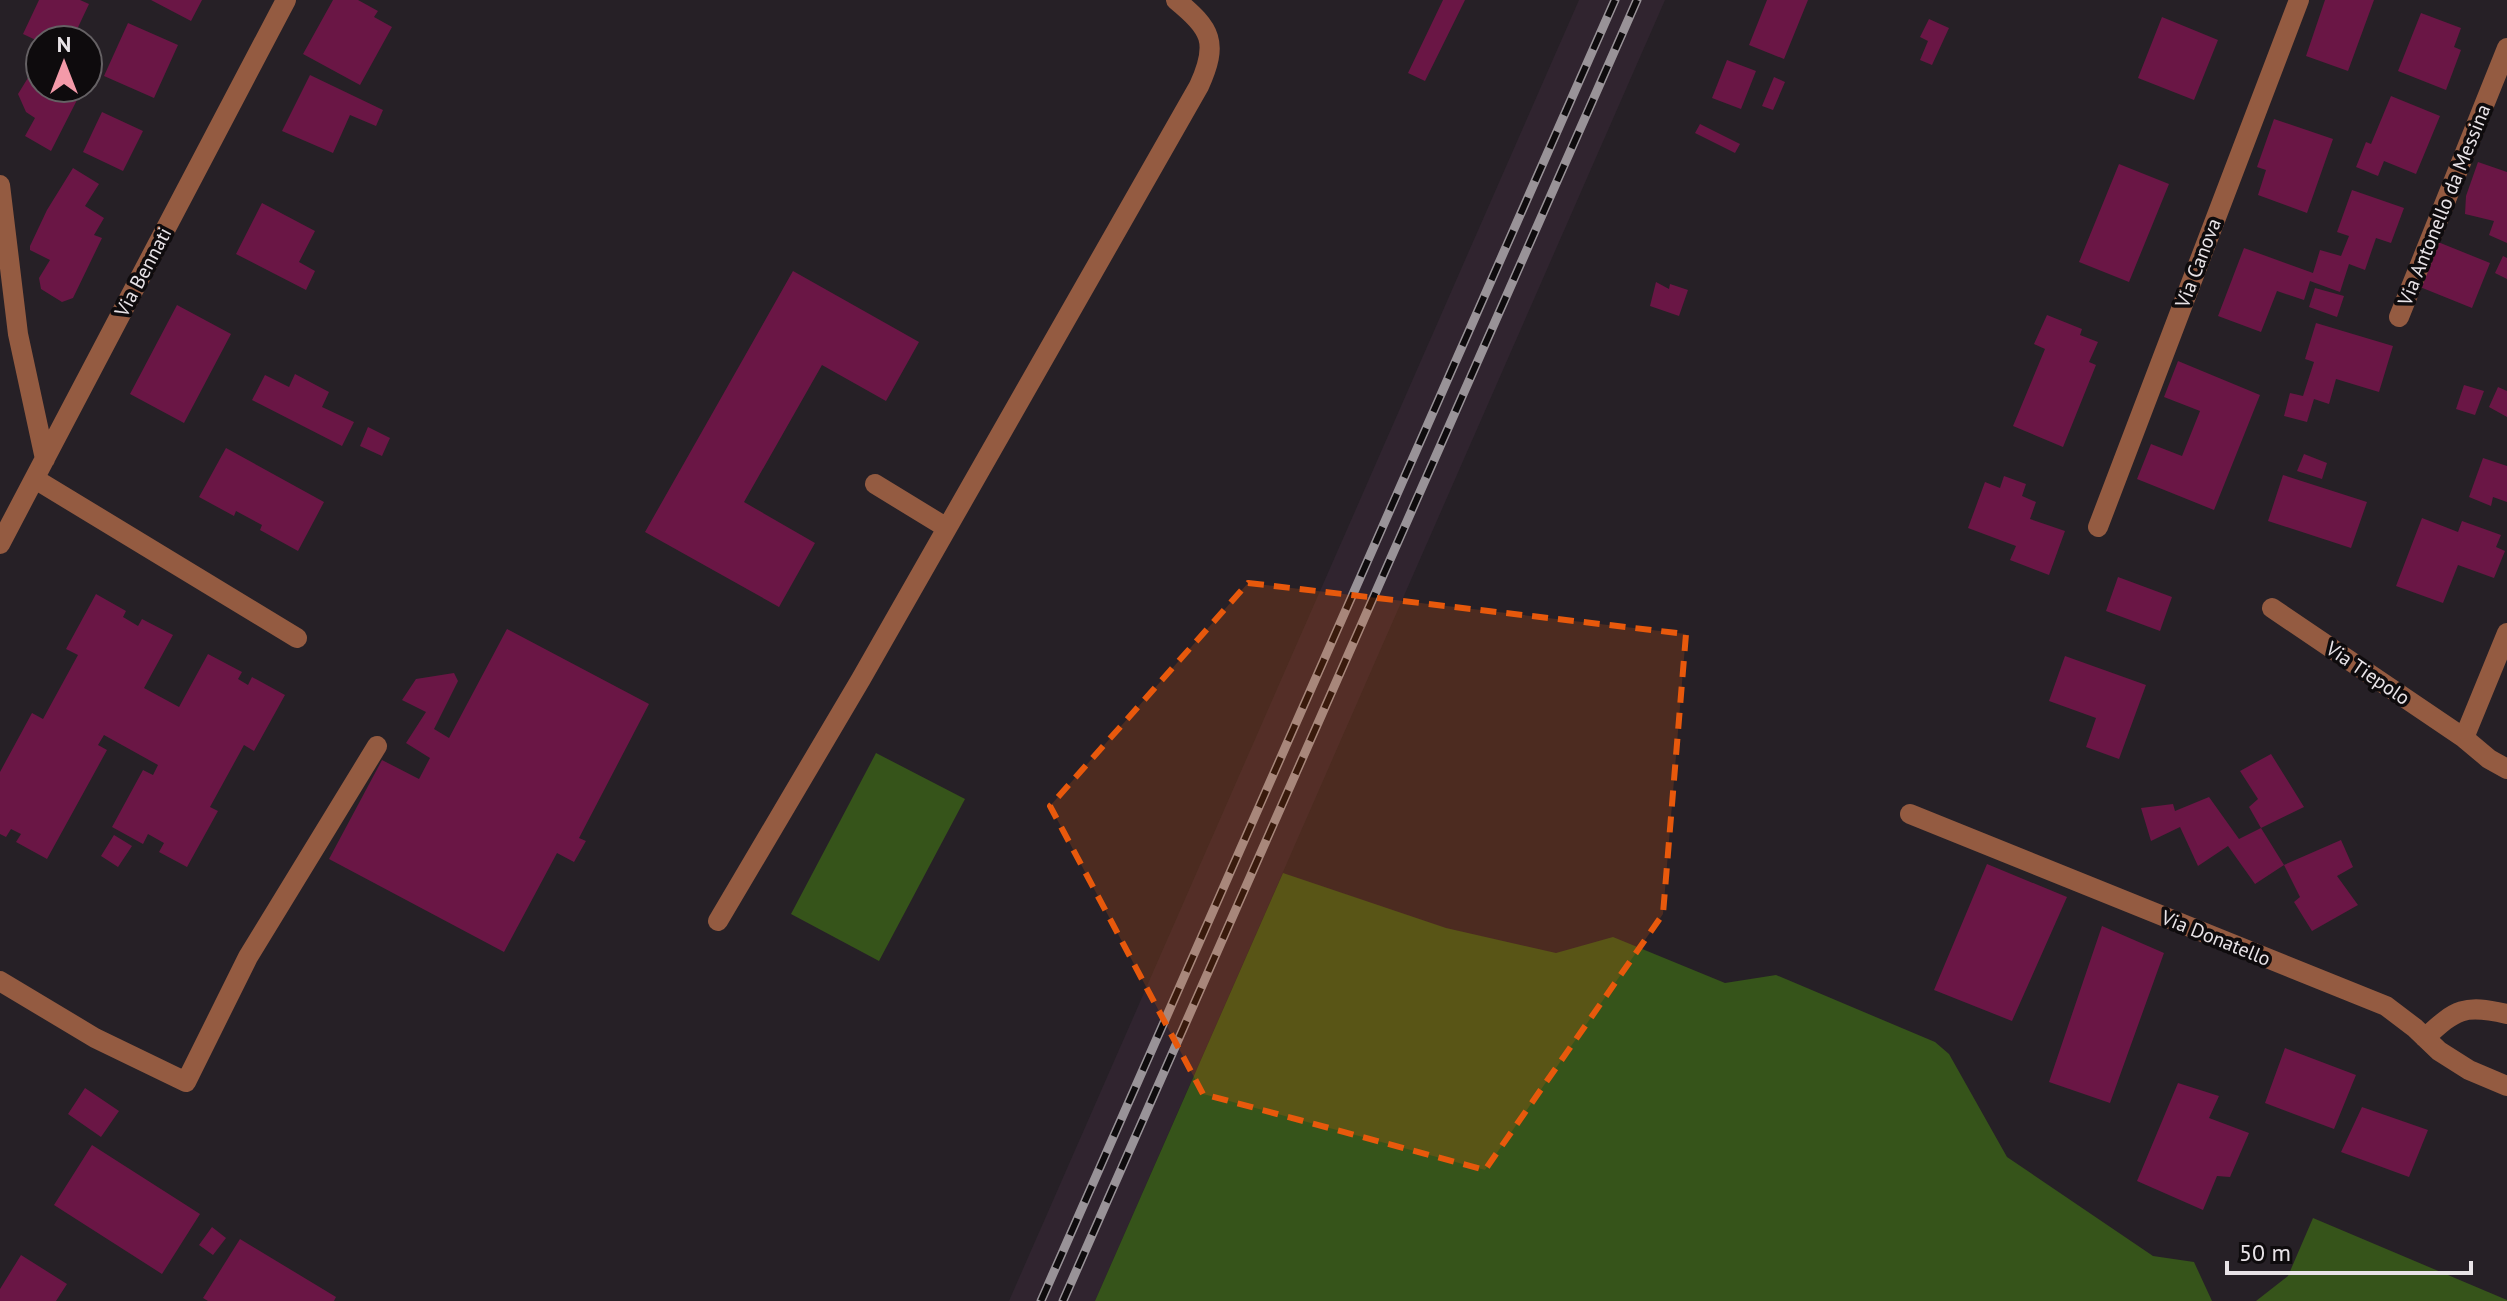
<svg xmlns="http://www.w3.org/2000/svg" width="2507" height="1301" font-family="'PT Sans',sans-serif">
	<style>
		.built { fill: #30242f }
		.green { fill: #36541a }
		.building { fill: #6a1645 }
		.lines { fill: none; stroke-linecap: round; stroke-linejoin: round }
		.minor { stroke: #945b41; stroke-width: 20 }
		.rail-casing { stroke: #999398; stroke-width: 9 }
		.rail { stroke: #0e0b0d; stroke-width: 6; stroke-dasharray: 18; stroke-linecap: butt }
		.marked { fill: #e8590c; fill-opacity: 0.2; stroke: #e8590c; stroke-width: 6; stroke-dasharray: 16 10; stroke-linejoin: round }
		.labels { text-anchor: middle; dominant-baseline: central; stroke-width: 7; stroke-linejoin: round; paint-order: stroke }
		.street-label { font-size: 20px; fill: #e8e3e7; stroke: #0e0b0d }
	</style>
	<rect width="100%" height="100%" fill="#262026"/>
	<path class="built" d="M1579,0h86l-570,1301h-86z"/>
	<path class="green" d="M876,753l89,46 -86,162 -88,-47z
		M1283,873l163,55 110,25 57,-16 112,46 51,-8 159,67 14,12 58,103 146,99 41,6 18,39h-1117z
		M2313,1218l194,82v1h-251l32,-25z"/>
	<path class="building" d="M39,0h41l9,4 -17,36h-32v2l-17,-8z
		M151,0h51l-11,21z
		M333,0h25l20,11 -4,6 18,10 -32,58 -57,-31z
		M1443,0h22l-40,81 -17,-8z
		M1767,0h41l-24,59 -35,-14z
		M2325,0h49l-26,71 -42,-15z
		M2421,13l40,15 -7,19 7,3 -15,40 -48,-19z
		M2162,17l56,23 -24,60 -56,-22z
		M1929,19l20,9 -17,37 -12,-5 8,-19 -8,-4z
		M128,23l50,22 -24,53 -50,-22z
		M1727,60l29,11 -15,38 -29,-11z
		M31,73l9,5v10h19l19,10 -27,53 -26,-15 10,-18 -9,-6 -8,-18z
		M310,75l73,35 -7,16 -26,-11 -17,38 -51,-22z
		M1774,77l11,5 -12,28 -11,-4z
		M2391,96l49,20 -24,58 -32,-13 -6,15 -22,-9 10,-25 5,2z
		M102,112l41,19 -20,40 -40,-19z
		M2274,119l59,20 -26,74 -49,-18 8,-25 -9,-3z
		M1700,124l40,20 -5,9 -40,-20z
		M2478,162l29,10v71l-18,-8 5,-14 -29,-7 1,-18z
		M2119,164l50,20 -40,98 -50,-20z
		M73,168l26,16 -14,22 19,12 -10,17 8,3 -29,60 -11,4 -21,-13 -2,-11 11,-18 -20,-10v-4l17,-36z
		M2352,190l52,18 -13,35 -15,-5 -11,32 -16,-6 -9,28 -30,-11 -6,19 -27,-9 -16,41 -43,-16 26,-68 69,25 7,-23 21,6 8,-20 -12,-4z
		M262,203l53,28 -16,31 16,9 -9,19 -70,-36z
		M2438,242l52,21 -18,45 -52,-21z
		M2503,256l4,2v21l-12,-6z
		M793,271l126,71 -33,59 -64,-36 -78,137 71,41 -36,64 -134,-75z
		M1656,282l13,7 1,-5 18,6 -9,26 -29,-10z
		M2315,288l29,8 -7,21 -28,-10z
		M177,305l54,29 -47,89 -54,-29z
		M2047,315l35,14 -2,6 18,7 -9,20 7,3 -33,82 -50,-21 32,-77 -11,-5z
		M2316,323l77,23 -14,46 -43,-13 -7,25 -15,-5 -7,23 -23,-6 6,-23 13,3 11,-34 -9,-3z
		M2178,361l82,34 -46,115 -77,-31 14,-35 31,12 18,-45 -36,-14z
		M295,374l34,18 -7,15 32,15 -12,24 -90,-46 13,-25 24,12z
		M2464,385l20,6 -9,24 -19,-6z
		M2498,387l9,4v26l-18,-10z
		M368,427l22,11 -8,18 -22,-10z
		M226,448l98,54 -26,49 -38,-21 2,-5 -26,-14 -2,5 -35,-19z
		M2304,454l23,9 -5,16 -25,-8z
		M2483,458l24,8v36l-14,-5 -2,9 -22,-9z
		M2283,475l84,27 -16,46 -83,-27z
		M2004,476l22,8 -4,12 14,6 -6,17 35,12 -16,44 -39,-15 6,-14 -48,-18 17,-46 15,6z
		M2422,518l36,14 4,-11 39,14 -5,12 9,4 -11,27 -36,-13 -15,38 -47,-17z
		M2118,577l54,20 -12,34 -54,-20z
		M96,594l30,17 -3,6 15,9 4,-7 31,16 -29,53 35,19 29,-53 34,18 -4,7 10,6 4,-8 33,18 -31,56 -10,-6 -34,62 8,4 -31,56 -28,-15 5,-9 -16,-9 -5,10 -31,-17 31,-57 10,5 5,-10 -54,-30 -6,10 9,5 -60,109 -31,-17 5,-8 -10,-5 -5,8 -6,-3v-62l32,-59 11,6 35,-64 -12,-6z
		M507,629l142,75 -70,134 7,3 -12,21 -17,-9 -53,99 -175,-93 53,-99 37,19 11,-21 -24,-15 20,-31 -24,-12 14,-21 38,-6 4,8 -24,48 15,9z
		M2065,656l81,29 -27,74 -33,-12 10,-29 -47,-17z
		M2271,754l33,53 -43,21 -12,-21 9,-8 -18,-28z
		M2209,797l30,42 22,-11 23,37 -29,19 -27,-38 -30,20 -18,-39 -29,14 -10,-33 32,-4 2,7z
		M114,835l18,11 -14,21 -17,-11z
		M2341,840l12,27 -16,9 21,29 -46,26 -18,-29 6,-5 -16,-32z
		M1987,864l80,33 -55,124 -78,-31z
		M2102,926l62,27 -54,150 -61,-21z
		M2285,1048l71,27 -22,54 -69,-26z
		M2178,1083l41,13 -10,22 40,15 -19,44 -13,-1 -14,34 -66,-29z
		M85,1088l34,23 -18,26 -33,-23z
		M2362,1107l66,23 -19,47 -68,-25z
		M92,1145l108,69 -38,60 -108,-69z
		M212,1227l14,11 -13,17 -14,-10z
		M240,1239l96,58 -2,4h-126l-5,-3z
		M21,1255l46,29 -11,17h-56v-12z"/>
	<g class="lines">
		<path class="minor" d="M0,185l18,149 27,125
			M2399,317l108,-269
			M35,479l262,159
			M875,484l72,44
			M2098,527l201,-527
			M0,544l286,-544
			M2272,608l192,130 25,21 18,10
			M2464,738l43,-105
			M1910,814l476,192 29,22 24,23 30,19 38,16
			M718,921l143,-242 338,-593c20,-44 12,-57 -23,-86
			M0,981l95,57 91,44 62,-125 129,-211
			M2425,1038c31,-29 39,-34 82,-24"/>
		<defs>
			<path id="rail" d="M1041,1301l574,-1301
				M1063,1301l574,-1301"/>
		</defs>
		<use href="#rail" class="rail-casing"/>
		<use href="#rail" class="rail"/>
	</g>
	<path class="marked" d="M1248,583l438,51 -23,280 -178,256 -282,-76 -153,-288z"/>
	<g class="labels">
		<g class="street-label">
			<text transform="translate(2444 205) rotate(-68)">Via Antonello da Messina</text>
			<text transform="translate(2198 263) rotate(-69)">Via Canova</text>
			<text transform="translate(143 272) rotate(-62)">Via Bennati</text>
			<text transform="translate(2368 673) rotate(34)">Via Tiepolo</text>
			<text transform="translate(2216 938) rotate(22)">Via Donatello</text>
		</g>
	</g>
	<g transform="translate(64 64)"><circle r="38" fill="#0e0b0d" stroke="#656164" stroke-width="2"/>
	<path d="M0-6L14 30L0 20L-14 30Z" fill="#f39aa9"/>
	<text y="-12" font-size="22" font-weight="bold" text-anchor="middle" fill="#e8e3e7">N</text>
	</g>
	<path d="M2227 1261v12h244v-12" fill="none" stroke="#e8e3e7" stroke-width="4"/>
	<text x="2239" y="1261" font-size="24" fill="#e8e3e7" stroke="#0e0b0d" stroke-width="6" paint-order="stroke">50 m</text>
</svg>
